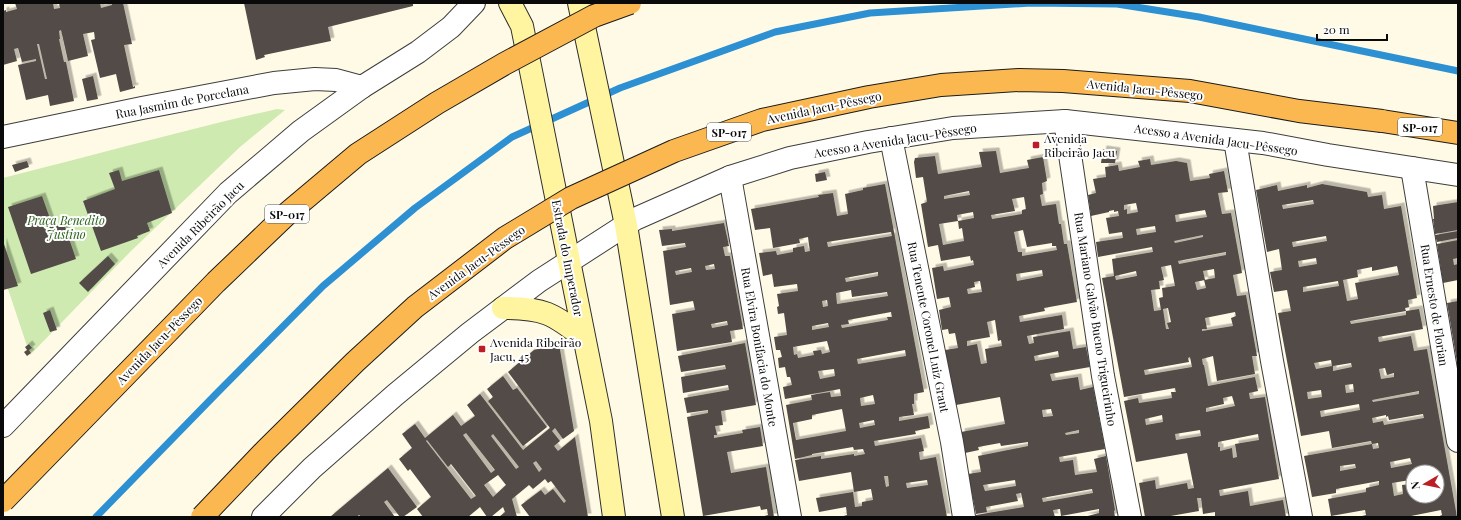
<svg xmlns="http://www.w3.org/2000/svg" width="1461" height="520" font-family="'Playfair Display',serif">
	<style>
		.green { fill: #ceeab0 }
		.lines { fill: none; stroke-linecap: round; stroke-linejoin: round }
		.stream { stroke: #2d90d2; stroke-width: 7 }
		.building { fill: #524b46; fill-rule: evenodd; filter: url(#shadow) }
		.minor-casing { stroke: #3d3d3d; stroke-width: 24 }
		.tertiary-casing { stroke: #3d3d3d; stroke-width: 24 }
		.secondary-casing { stroke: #2c2c2c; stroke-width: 24 }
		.trunk-casing { stroke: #1b1b1b; stroke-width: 24 }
		.minor { stroke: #fff; stroke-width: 22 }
		.tertiary { stroke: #fff; stroke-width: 22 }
		.secondary { stroke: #fff5a1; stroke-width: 22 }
		.trunk { stroke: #fcb850; stroke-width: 22 }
		.trunk-bridge-casing { stroke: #1b1b1b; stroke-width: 24; stroke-linecap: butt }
		.trunk-bridge { stroke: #fcb850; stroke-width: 22 }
		.poi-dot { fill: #bd1e26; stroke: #fff; stroke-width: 1.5 }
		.labels { text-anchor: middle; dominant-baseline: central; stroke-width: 4; stroke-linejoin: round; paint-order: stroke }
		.shield { fill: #fff; stroke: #545454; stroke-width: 1 }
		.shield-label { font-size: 11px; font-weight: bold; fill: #0a0a0a }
		.street-label { font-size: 12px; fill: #0a0a0a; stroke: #fff }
		.poi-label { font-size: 12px; fill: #0a0a0a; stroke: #fff; text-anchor: start }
		.park-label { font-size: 12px; font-style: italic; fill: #286219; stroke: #fff }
	</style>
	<defs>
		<filter id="shadow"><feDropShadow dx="3.5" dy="-3.5" stdDeviation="0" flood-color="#0004"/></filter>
	</defs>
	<rect width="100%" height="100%" fill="#fffae6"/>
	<path class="green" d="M277,109l8,1 -45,37 -109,104 -101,104 -27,-81v-96c92,-23 182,-48 274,-69z"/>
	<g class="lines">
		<path class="stream" d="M96,517l119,-122 108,-109 92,-78 97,-71 108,-49 155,-56 95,-19 161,-10 86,1 82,13 259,54"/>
	</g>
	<path class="building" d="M15,3h38l1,6 6,-1 -1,-5h41l1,5 11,-3v-2h11l9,41 -8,1 9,42 2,-1v2l-15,4 -4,-18 -16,4 -9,-38 4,-1 -1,-7 -11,2 5,22 -20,5 -7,-31 -2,1 1,8h-1l5,23h2l8,39 -24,5 -2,-11 -22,5 -8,-35 18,-4v-2l-14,3 -4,-14 -4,1 3,12 -14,4v-54l3,-1v2l11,-3zM37,44h2l8,35h-2z
		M244,3h169v3l-85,21 3,14 -67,14 1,2 -9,3z
		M93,76l5,23 -11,2 -5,-22z
		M1103,149l14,2 -2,12h-14z
		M996,151l4,22 29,-5 -2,-8 16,-3 4,24 -5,2 1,11 -3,1 2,11 14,-2 3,20h2l3,20h3l10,58 -33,6 1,3 -26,5 1,6 42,-7 2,14 -37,7 2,8 5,-1 -1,-6 37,-6 3,18 13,-2 4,20 -40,7 2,7 26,-4 2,13 13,-3 12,62 -46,8 1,5 13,-2 2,15 22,-3 -3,-13 12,-3 9,54 -1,1 1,6h-31l15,-4v-4l-38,7 -1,-7 -7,1 2,7h-79v-2l48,-8 -3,-14 -5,1 2,7 -32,6 1,5 -11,2 -8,-40 13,-2 -3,-16 50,-10v-4l-27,4 -1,-3 -22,4 1,3 -14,3 -4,-21 44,-8 -5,-27 -44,8 -11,-55 13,-2 -3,-15 -6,1 -1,-5 -6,1 -3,-20 12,-3 -2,-10 -12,2 -5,-31 11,-2 1,5 30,-6 -1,-5 -2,1 -1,-5 -29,5 -3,-16 -10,2 -7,-43 6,-2 -4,-25 -7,1 -2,-16 1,-4 20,-2 3,18 44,-7 -3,-15zM969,191l1,4 -26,4v-3zM1024,197l2,12 -4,1v4l-30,5 -1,-4 24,-4 -3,-12zM973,212l1,6 -16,3 1,8 3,-1 2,13 -21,4 -4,-21 19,-3 -1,-6zM1023,230l4,17 25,-4v3h4l1,4 -35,6v-4h-4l-4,-20zM1042,270l1,6 -26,5 -1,-7zM980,281l2,11 -14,2 -1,-5 8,-2 -1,-5zM995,320l3,21 3,-1 1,6 -17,3 2,14 -6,1 -4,-20 -10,2v-5l23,-4 -3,-15zM1058,351l1,6 -24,4 -1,-5zM1051,409l2,7 -10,1 -1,-7zM1079,430v3l-13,2 -1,-2zM1015,480l1,6 -31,5 -2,-6zM1092,489l1,4 -50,9 -1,-4z
		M1150,159l1,6 25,-4 11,2 3,18 20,-3 -1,-4 15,-3 4,21 -10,1 4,21 9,-1 11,60 -9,2 4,21 9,-1 11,61h-5l3,18 -38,7 -4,-25 -11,3 1,6h1l4,21 47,-9 3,14 -9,2 1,6 15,-2 14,82 -60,11 1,6 28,-5 2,15 33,-6 3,17h-71v-5l-12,2 -2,-16h-4l2,13 -34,6h-20l-6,-34 16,-3 1,9 31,-6 1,6 6,-1 -7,-35 -51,9 -12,-61 14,-3 1,5 33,-5 -1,-6h5l-1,-4 -51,9 -22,-119 12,-2 -2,-17 41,-7 -1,-5 -54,10 -2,-15 27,-4 -1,-6 -13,2 -3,-16 13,-2 -1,-5 -4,1v-2l-5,1v1l-18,4 -3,-21 8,-2 -3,-14 13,-2 -1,-10 13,-2 1,6 21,-4 -2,-6zM1136,203l2,9 -11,2v-5l-3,1v-5zM1205,210l2,7 -31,5 -1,-7zM1155,226l1,6 -19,3 -1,-6zM1203,235v2l-28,6 -1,-2zM1226,252v3l-47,9 -1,-3zM1171,265l4,21 -13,2 1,9 -4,1 2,12 -7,1 -3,-21 9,-1 -1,-8 5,-1 -3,-13zM1214,269l1,9 -11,2 2,8 -9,2 -2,-8 10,-2 -2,-9zM1136,271l1,5 -21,4 -1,-4zM1168,308l3,14 -4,1 2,6h-3l-3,-20zM1235,312l1,4 -5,2 2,8 -31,5v-2h5l-2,-11zM1190,357l2,10 -47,8 -1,-5 45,-8 -1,-4zM1232,396l3,10 -29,6v-4l18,-4 -1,-6zM1162,415l1,7 -17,3 -1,-6zM1200,430l1,6 -25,4 -1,-6zM1258,434l1,6 -24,4 2,13 -4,1 -1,-10 -12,3v-4h-2v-5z
		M27,161l2,6 -14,5 -3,-7z
		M119,170l3,11 37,-11 13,43 -25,10 3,8 -13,5 1,2 -37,13 -18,-50 32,-12 -6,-16z
		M825,172l2,8 -11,2 -1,-8z
		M885,184l39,208 -10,2v10h-2l2,11 -15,2v4l29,-5 2,12 -15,3 1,3 -42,7 1,5 46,-8 3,13 -5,1 1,8 16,-3 11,60h-107l7,-2 -1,-8 -27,5 -3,-14 37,-6 2,15 7,-1v-4l11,-2 -2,-11 -17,3 -3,-20 -52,9 -4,-21 26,-4v3l33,-5v2l11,-2 -2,-5 -9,1 -1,-3 -41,7v1l-17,4 -9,-54 26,-5 -1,-5 19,-3 1,5 10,-1 -1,-7 -55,10 -2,-12 9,-2 -2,-8h-3l-2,-10 -6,1 -1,-10 4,-1 -2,-7h-4l-2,-13 13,-2 -3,-22 -6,1 -1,-7 2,-1 -2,-12 21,-3 -1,-7 -23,3 -2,-13 -9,2 -4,-23 17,-2 1,4 16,-3v-4l11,-2 1,6 5,-1 -1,-6 -1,-8 -9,2 1,4 -27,5 -3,-20 -15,2 -4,-21 68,-12 -1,-2 15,-2 4,23 11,-2 -3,-20 18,-4v-2zM891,232l1,4 -64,11 -1,-5zM878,272v4l-32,6 -1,-4zM851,290l1,7 35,-5 1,4 -51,8 -1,-11zM827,300l1,6 -5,1 -1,-6zM891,312l1,5h-5l1,3 -46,8 -1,-3 8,-1 -1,-4zM828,323l1,4 -17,3v-4zM827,341l3,11 -8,2 -1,-4 -8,1 1,4 -16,3 -1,-4 -3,1 -1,-8zM905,350l1,6 -48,8 -1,-5zM834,369l1,7 -15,3 -2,-8zM873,395l2,9 -14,2 -1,-8zM842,409l4,22 -50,9 -3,-17 19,-4v-4zM874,420l1,5 -15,3 -1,-5zM884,476h4l1,10 -3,1zM927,480l1,5 -21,3 -1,-5z
		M1322,184l45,8 1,5 14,-2 2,14 17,-3 16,92 -9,2 1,7 -4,1 1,3 13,-2 4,20 -45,8 1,5 32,-6 3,15 13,-2 30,168h-20l5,-2 -1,-5 -35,7h-48l8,-2 -1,-5 -34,6 -3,-17 38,-7v-4l13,-3v-4l-43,8v4l-24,4 -8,-41 68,-12 -1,-3 -39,7 -3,-17 -28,5 -23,-123 13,-2 -4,-21 -13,2 -4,-20 12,-2 -3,-21 -12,3 -11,-62 21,-5 1,6 29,-6v3zM1313,200l1,4 -31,5 -1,-4zM1326,236l1,5 -34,6 -1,-5zM1316,258l1,6 -18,3 -1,-6zM1397,266l2,9 -44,8 3,16 -11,2 -4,-21 15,-3 -1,-7 15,-3v4zM1338,281l1,5 -36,6v-5zM1406,311v4l-55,9 -1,-3zM1331,360l1,6 -16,3 -2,-6zM1351,363l1,4 -19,4v-5zM1385,368l2,7 7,-2v4l-13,2 -2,-10zM1353,384l1,8 -8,1 -1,-8zM1321,390l1,7 -14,2 -1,-7zM1419,391v3l-46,8 -1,-2zM1359,404l1,6 -39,7 -1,-6zM1423,414l1,4 -40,7 -1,-4 -10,2 -1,-5 14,-3v2l2,-1 1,4zM1378,443l1,5 -6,1 -1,-5zM1410,458l2,6 -21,4 -1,-6zM1355,464l1,4 -16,3v-5zM1413,472h24v24h-24zM1410,480l1,4 -9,1 1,9 -9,2 -2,-13z
		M42,196l11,31 11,-3 12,35 -45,15 -23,-67z
		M1458,202v28l-23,4 -2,-15h1l-1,-13z
		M724,223l5,23 -6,1 2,9h5l13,73 -13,2 2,11 -55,9 -5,-37 23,-4 -2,-9 -23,4 -7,-54 23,-4 -1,-4 -23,3 -3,-16 13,-1v2zM714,264l1,5 -9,1 -1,-4zM691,268l1,4 -16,3 -1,-4zM727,321l1,4 -16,3 -1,-4z
		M1458,231v7l-21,4 -2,-7z
		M1458,240v18l-5,1 1,6 4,-1v16l-15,3 -6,-39z
		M3,241l15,45 -15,4z
		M108,256l7,8 -27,28 -9,-9z
		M1458,301v61h-1l-10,-59z
		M50,310l7,20 -7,2 -7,-19z
		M745,343l11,62 -35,6 2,14 -8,1 2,9h-3v3l29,-5 -1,-3 18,-3 3,19 -36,6 4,21 35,-6 8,50h-13l7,-2 -1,-6 -6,1 -1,-4 -57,10 -16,-99 21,-4v-3l-21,3 -3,-15 45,-8 -1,-5 -45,8 -2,-16 45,-8 -1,-4 -44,7 -3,-16z
		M29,344l3,4 -3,2 2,3 -4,3 -3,-4 3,-2 -2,-3z
		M559,344l15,87 -11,8 -8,-11 -3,3 8,10 -6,5 4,5 17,-14 13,80h-58l-9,-12 20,-15 4,5 8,-6 11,14 2,-2 -15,-20 -3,2 -3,-4 -12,10 -4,-4 -17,14 5,18h-18l6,-5 -2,-5 -12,10h-4l-7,-10 -12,10h-45l-6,-8 14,-12 -21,-28 -2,2 -9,-12 13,-11 -10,-14 13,-10 10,14 28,-23 8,11 14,-10 -8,-11 13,-11 43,56 27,-22 -42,-56 26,-22zM466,433l29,37 -4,3 -28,-38zM493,434l26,33 -3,2 -25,-33zM427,440l21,27 3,-3 25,32 -5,3 -45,-58zM536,461l6,8 -3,3 -6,-9zM498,475l8,10 -13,12 -9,-12z
		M503,376l10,14 4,-2 30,39 -24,19 -35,-45 5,-4 -6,-8z
		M388,468l29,39 -14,10h-3l-13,-17 -3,2 11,15h-34l-2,-2 -2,2h-27z"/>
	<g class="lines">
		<defs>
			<path id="minor" d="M1065,121l38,255 27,141
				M3,137l139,-29 132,-25 41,-4 21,1 26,7
				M891,138l61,304 12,75
				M1235,140l37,221 29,156
				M1412,168l46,273
				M730,177l60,340"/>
			<path id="tertiary" d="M3,426l225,-233 73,-62 61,-44 56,-35 33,-25 23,-24
				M263,517l49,-49 83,-73 75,-62 69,-52 96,-62 95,-42 60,-19 78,-16 85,-14 112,-7 198,22 65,12 130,20"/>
			<path id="secondary" d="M510,3l12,23 79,395 13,96
				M579,3l47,222 47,292
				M503,308c40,0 50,5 81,30"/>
			<path id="trunk" d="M1382,121l76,12"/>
		</defs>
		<use href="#minor" class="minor-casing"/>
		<use href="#tertiary" class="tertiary-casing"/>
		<use href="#secondary" class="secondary-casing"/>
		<use href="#trunk" class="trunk-casing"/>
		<use href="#minor" class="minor"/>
		<use href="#tertiary" class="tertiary"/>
		<use href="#secondary" class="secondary"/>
		<use href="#trunk" class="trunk"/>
		<defs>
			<path id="trunk-bridge" d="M3,501l213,-219 73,-70 69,-58 79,-51 67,-39 90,-48 36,-13
				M202,517l64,-67 89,-88 60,-55 90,-69 66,-40 103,-47 88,-31 107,-23 72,-12 78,-5 44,1 127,10 109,20 83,10"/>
		</defs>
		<use href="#trunk-bridge" class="trunk-bridge-casing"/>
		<use href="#trunk-bridge" class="trunk-bridge"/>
	</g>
	<g class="poi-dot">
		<rect x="1032" y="141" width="8" height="8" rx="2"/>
		<rect x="478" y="345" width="8" height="8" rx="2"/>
	</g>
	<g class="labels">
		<g class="shield">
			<rect x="1398" y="118" width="44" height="18" rx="3"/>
			<rect x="707" y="123" width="44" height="18" rx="3"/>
			<rect x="265" y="205" width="44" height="18" rx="3"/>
		</g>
		<g class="shield-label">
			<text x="1420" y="127">SP-017</text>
			<text x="729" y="132">SP-017</text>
			<text x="287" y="214">SP-017</text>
		</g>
		<g class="street-label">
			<text transform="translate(1145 89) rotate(6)">Avenida Jacu-Pêssego</text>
			<text transform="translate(182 101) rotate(-11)">Rua Jasmim de Porcelana</text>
			<text transform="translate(824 107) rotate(-12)">Avenida Jacu-Pêssego</text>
			<text transform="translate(1216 139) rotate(8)">Acesso a Avenida Jacu-Pêssego</text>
			<text transform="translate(895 140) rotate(-9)">Acesso a Avenida Jacu-Pêssego</text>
			<text transform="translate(200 224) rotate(-45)">Avenida Ribeirão Jacu</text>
			<text transform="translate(568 258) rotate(79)">Estrada do Imperador</text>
			<text transform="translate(476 262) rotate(-36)">Avenida Jacu-Pêssego</text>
			<text transform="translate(1435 305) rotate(81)">Rua Ernesto de Florian</text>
			<text transform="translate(1096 319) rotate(81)">Rua Mariano Galvão Bueno Trigueirinho</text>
			<text transform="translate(929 327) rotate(79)">Rua Tenente Coronel Luiz Grant</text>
			<text transform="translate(159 340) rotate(-46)">Avenida Jacu-Pêssego</text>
			<text transform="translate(760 347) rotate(80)">Rua Elvira Bonifacia do Monte</text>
		</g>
		<g class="poi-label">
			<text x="1044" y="138">Avenida<tspan x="1044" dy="14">Ribeirão Jacu</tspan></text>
			<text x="490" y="342">Avenida Ribeirão<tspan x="490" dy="14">Jacu, 45</tspan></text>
		</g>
		<g class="park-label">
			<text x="66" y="220">Praça Benedito<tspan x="66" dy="14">Justino</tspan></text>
		</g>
	</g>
	<rect width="1461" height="520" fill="none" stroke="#0a0a0a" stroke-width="8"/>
	<g transform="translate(1425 484) rotate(261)"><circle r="19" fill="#ffffff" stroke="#9d9d9d"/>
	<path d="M0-3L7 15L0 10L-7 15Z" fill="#bd1e26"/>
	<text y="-6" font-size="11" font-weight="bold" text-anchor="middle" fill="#0a0a0a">N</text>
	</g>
	<path d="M1317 34v6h70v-6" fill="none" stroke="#0a0a0a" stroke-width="2"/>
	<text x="1323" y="34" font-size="12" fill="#0a0a0a" stroke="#ffffff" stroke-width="3" paint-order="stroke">20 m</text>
</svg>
